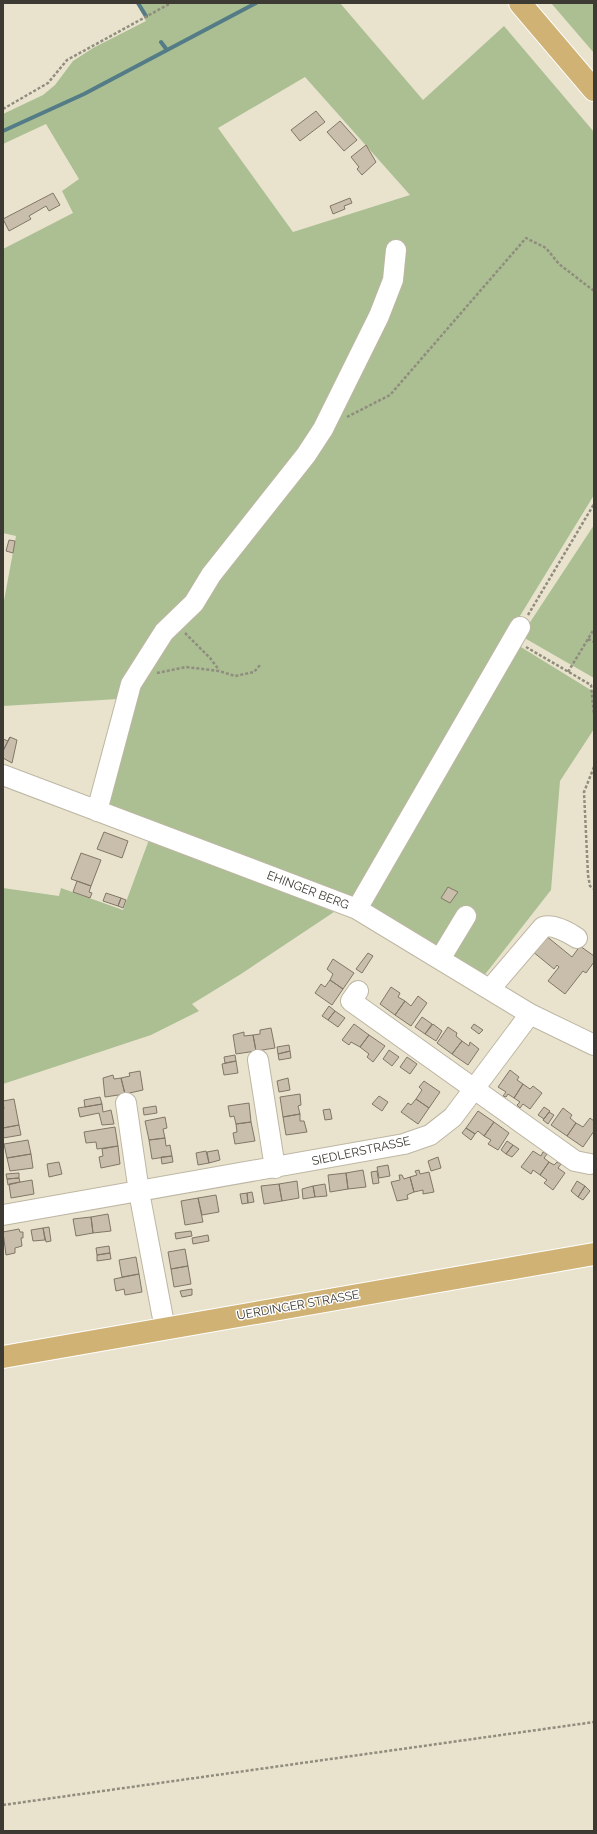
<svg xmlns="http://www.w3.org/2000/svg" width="597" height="1834" font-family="Raleway,sans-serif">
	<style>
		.green { fill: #abbf93; fill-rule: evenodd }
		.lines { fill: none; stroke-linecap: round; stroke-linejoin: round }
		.stream { stroke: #537c87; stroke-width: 4 }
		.building { fill: #c9bdab; stroke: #827766 }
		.minor-casing { stroke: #bdb6a3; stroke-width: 22 }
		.major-casing { stroke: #fff; stroke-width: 24 }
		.path { stroke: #908c7e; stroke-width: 2.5; stroke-dasharray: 3 2; stroke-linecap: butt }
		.minor { stroke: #fff; stroke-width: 20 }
		.major { stroke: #d1b275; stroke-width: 22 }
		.labels { text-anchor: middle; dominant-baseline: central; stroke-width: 3; stroke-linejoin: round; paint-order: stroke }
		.street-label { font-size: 12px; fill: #3c3a32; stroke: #fff }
	</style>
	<rect width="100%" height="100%" fill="#e9e3ce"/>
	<path class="green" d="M136,3h204l83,97 81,-74 90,106v363l-134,219 56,-70 78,48v37l-34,52 -9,109 -68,87 -142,-84 -247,-90 24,-104 -115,7v-100l13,-70 -13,-3v-284l70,-36 -11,-22 17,-12 -33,-55 -43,20v-30l40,-19 12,-10 18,-24 20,-13 53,-27zM305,77l105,118 -117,37 -75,-104z
		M551,3h43v50z
		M594,525v153l-73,-42z
		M150,837l184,75 -93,62 -49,30 7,7 -48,24 -148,49v-196l56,8 2,-8 62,22z"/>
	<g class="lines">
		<path class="stream" d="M138,3l8,13
			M161,42l6,8
			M3,131l81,-37 172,-91"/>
	</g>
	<path class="building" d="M316,111l9,11 -25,19 -9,-11z
		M340,121l17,19 -13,11 -17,-19z
		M366,145l10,17 -14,13 -5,-6 2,-2 -8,-10z
		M53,193l7,12 -11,6 -3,-5 -17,10 2,3 -22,12 -6,-12z
		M350,198l2,5 -8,3 1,3 -12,5 -3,-8z
		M9,540l6,1 -2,12 -7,-2z
		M10,737l-7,14v-12l5,2z
		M10,737l7,3 -5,23 -9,-5v-7z
		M104,832l24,9 -6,17 -25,-9z
		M81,853l20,7 -10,26 -20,-7z
		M77,881l14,5 -2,6 3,1 -2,5 -17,-6z
		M448,887l10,5 -8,11 -9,-5z
		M106,893l15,5 -3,8 -15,-5z
		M121,898l5,2 -3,8 -5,-2z
		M545,935l27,22 8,-11 14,10v6l-8,11 -3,-2 -18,23 -17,-13 11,-14 -2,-2 -3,4 -22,-18z
		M368,953l5,3 -11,17 -6,-4z
		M333,959l21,14 -11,16 -13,-9 3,-6 -6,-5z
		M330,980l13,9 -11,16 -17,-12 6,-9 4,3z
		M391,987l9,6 -2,4 7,4 -10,14 -15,-11z
		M418,996l9,7 -16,23 -16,-11 10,-14 6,5z
		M329,1006l6,5 -7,9 -6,-4z
		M335,1011l10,7 -7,9 -10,-7z
		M422,1017l10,7 -7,10 -10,-7z
		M354,1024l15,11 -9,12 -9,-5 -2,3 -7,-5z
		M433,1024l9,7 -6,10 -11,-7z
		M474,1024l9,6 -4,4 -8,-6z
		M448,1027l9,6 -1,3 6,5 -10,13 -15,-11z
		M271,1028l4,20 -19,3 -3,-16 7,-1v-4z
		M244,1032v4l9,-1 3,16 -20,3 -3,-19z
		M369,1035l16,11 -12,16 -6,-5 2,-3 -9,-7z
		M462,1041l7,5 1,-4 9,7 -11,16 -16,-11z
		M289,1045l1,6 -12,3 -1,-7z
		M389,1050l10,7 -7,9 -9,-7z
		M290,1051l1,7 -12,2 -1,-6z
		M235,1055l1,6 -11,2 -1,-6z
		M407,1057l10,7 -7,10 -10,-7z
		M236,1061l2,12 -14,2 -2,-11z
		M510,1070l9,7 -2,3 6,4 -9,14 -6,-4 -2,3 -3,-1 3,-4 -8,-5z
		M140,1071l3,19 -18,4 -4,-16 9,-2 -1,-3z
		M113,1075l1,4 7,-1 4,16 -20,3 -2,-19z
		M288,1078l2,12 -11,2 -2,-11z
		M424,1081l16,11 -11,16 -13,-9 6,-9 -3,-3z
		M523,1084l7,5 3,-3 9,7 -12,16 -7,-5 -3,4 -3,-3 3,-3 -6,-4z
		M300,1094l1,11 -3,1 2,8 -17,3 -3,-20z
		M379,1096l9,6 -6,9 -10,-7z
		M100,1097l2,7 -17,3 -1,-7z
		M14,1099l5,26 -16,3v-19h1l-1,-8z
		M416,1099l13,9 -11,16 -17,-12 7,-9 3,2z
		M249,1103l2,19 -15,2 -2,-8 -4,1 -2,-11z
		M102,1104l1,8 8,-2 3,14 -12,1 -3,-12 -19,4 -2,-9z
		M156,1106l1,7 -13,2 -1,-7z
		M544,1107l6,4 -6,8 -6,-4z
		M563,1108l9,7 -2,3 6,5 -9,13 -16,-11z
		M330,1109l2,10 -7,1 -2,-10z
		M478,1111l16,11 -10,14 -6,-5 -3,3 -9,-6z
		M549,1112l5,3 -6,9 -5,-4z
		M300,1114v7h4l3,11 -21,3 -3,-18z
		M165,1117l2,11 -4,1 2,9 -16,2 -4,-19z
		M590,1118l4,3v10l-11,16 -16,-11 9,-13 7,4z
		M251,1122l4,19 -20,3 -2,-11 4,-1 -1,-8z
		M494,1122l15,11 -11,17 -10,-6 3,-4 -7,-4z
		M19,1125l2,10 -18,3v-10z
		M115,1127l3,19 -21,3 -1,-7 -10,1 -2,-11z
		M466,1128l9,6 -4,6 -9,-7z
		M165,1138l1,8 4,-1 2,11 -20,3 -3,-19z
		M28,1140l3,14 -24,4 -3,-14z
		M507,1141l6,4 -7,9 -5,-4z
		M513,1145l6,4 -7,8 -6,-3z
		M118,1146l2,18 -19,4 -2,-11 4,-1 -1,-7z
		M218,1150l2,10 -11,3 -2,-11z
		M206,1151l3,12 -11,2 -2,-12z
		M533,1151l8,5 2,-4 4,2 -3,4 5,4 -9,13 -7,-5 -2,4 -10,-7z
		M31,1154l2,14 -23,3 -3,-13z
		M172,1156l1,6 -11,2 -1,-7z
		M438,1157l3,11 -10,3 -3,-10z
		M59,1162l3,12 -13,3 -2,-13z
		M549,1162l5,3 3,-3 4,2 -3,4 7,5 -12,17 -9,-7 3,-3 -7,-5z
		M388,1165l2,11 -11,2 -2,-11z
		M363,1170l3,17 -18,2 -2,-16z
		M419,1170l1,4 9,-2 5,20 -11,2v-4l-9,2 -4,-15 7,-2 -2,-4z
		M377,1171l2,12 -6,1 -2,-12z
		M19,1173v5l-12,1 -1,-5z
		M346,1173l2,16 -18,3 -2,-17z
		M399,1175h3l2,4 6,-2 4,15 -7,3 1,4 -11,2 -6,-19 9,-2z
		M19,1178l1,4 -12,3 -1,-6z
		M32,1180l2,14 -23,4 -2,-14z
		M297,1181l2,17 -17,3 -3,-17z
		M577,1181l8,5 -7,11 -7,-6z
		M279,1184l3,17 -18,3 -3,-18z
		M325,1184l2,12 -12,1 -2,-11z
		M313,1186l2,11 -12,2 -1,-10z
		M585,1186l5,5 -7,9 -5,-3z
		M252,1192l2,10 -6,1 -1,-10z
		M247,1193l1,10 -6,1 -2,-10z
		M216,1195l3,17 -17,3 -4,-17z
		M198,1198l5,24 -18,3 -4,-24z
		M108,1214l3,17 -18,2 -2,-16z
		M91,1217l2,16 -17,3 -3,-17z
		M49,1227l2,14 -5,1 -3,-14z
		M43,1228l2,12 -12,1 -2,-11z
		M19,1229l1,3h3v6h-2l1,8 -7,2v5l-9,2 -3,-23z
		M191,1231l1,5 -16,3 -1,-6z
		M208,1235l1,6 -16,3 -1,-6z
		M109,1246l1,7 -13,2 -1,-7z
		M185,1249l3,17 -17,3 -3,-17z
		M110,1253l1,6 -14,2v-6z
		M136,1257l3,17 -17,3 -3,-17z
		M188,1266l3,18 -17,3 -3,-18z
		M139,1274l3,18 -17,3 -1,-6 -8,2 -2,-12z
		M192,1289v6l-10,2 -2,-6z"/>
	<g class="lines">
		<defs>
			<path id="minor" d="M3,775l354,134 173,105 64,31
				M97,811l34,-127 33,-52 30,-29 17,-28 95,-120 17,-26 56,-113 14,-36 3,-30
				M357,909l163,-282
				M440,959l26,-43
				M490,989l53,-62c10,-3 25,5 34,11
				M358,991l-7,10 224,160 15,3
				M258,1060l17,108
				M126,1103l13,89 26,137
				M3,1215l401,-71 26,-9 23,-18 77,-103"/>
			<path id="major" d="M520,3l74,87
				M3,1357l591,-103"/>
		</defs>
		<use href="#minor" class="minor-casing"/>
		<use href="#major" class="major-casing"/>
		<path class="path" d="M3,109l45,-26 19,-23 104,-57
			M347,417l43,-22 136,-157 20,10 13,16 35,27
			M528,615l66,-111
			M185,633l25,25 9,12
			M588,639l6,3
			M526,647l65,38 3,30
			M568,672l26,-43
			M157,673l29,-6 33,4 16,5 19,-4 7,-8
			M594,767l-10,25 4,83 2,11 4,3
			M3,1805l591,-83"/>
		<use href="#minor" class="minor"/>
		<use href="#major" class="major"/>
	</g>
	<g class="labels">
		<g class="street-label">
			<text transform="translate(308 890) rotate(21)">EHINGER BERG</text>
			<text transform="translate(361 1151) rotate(-12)">SIEDLERSTRASSE</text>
			<text transform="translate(298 1305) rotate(-10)">UERDINGER STRASSE</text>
		</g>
	</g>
	<rect width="597" height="1834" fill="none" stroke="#3c3a32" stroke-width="8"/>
</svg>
